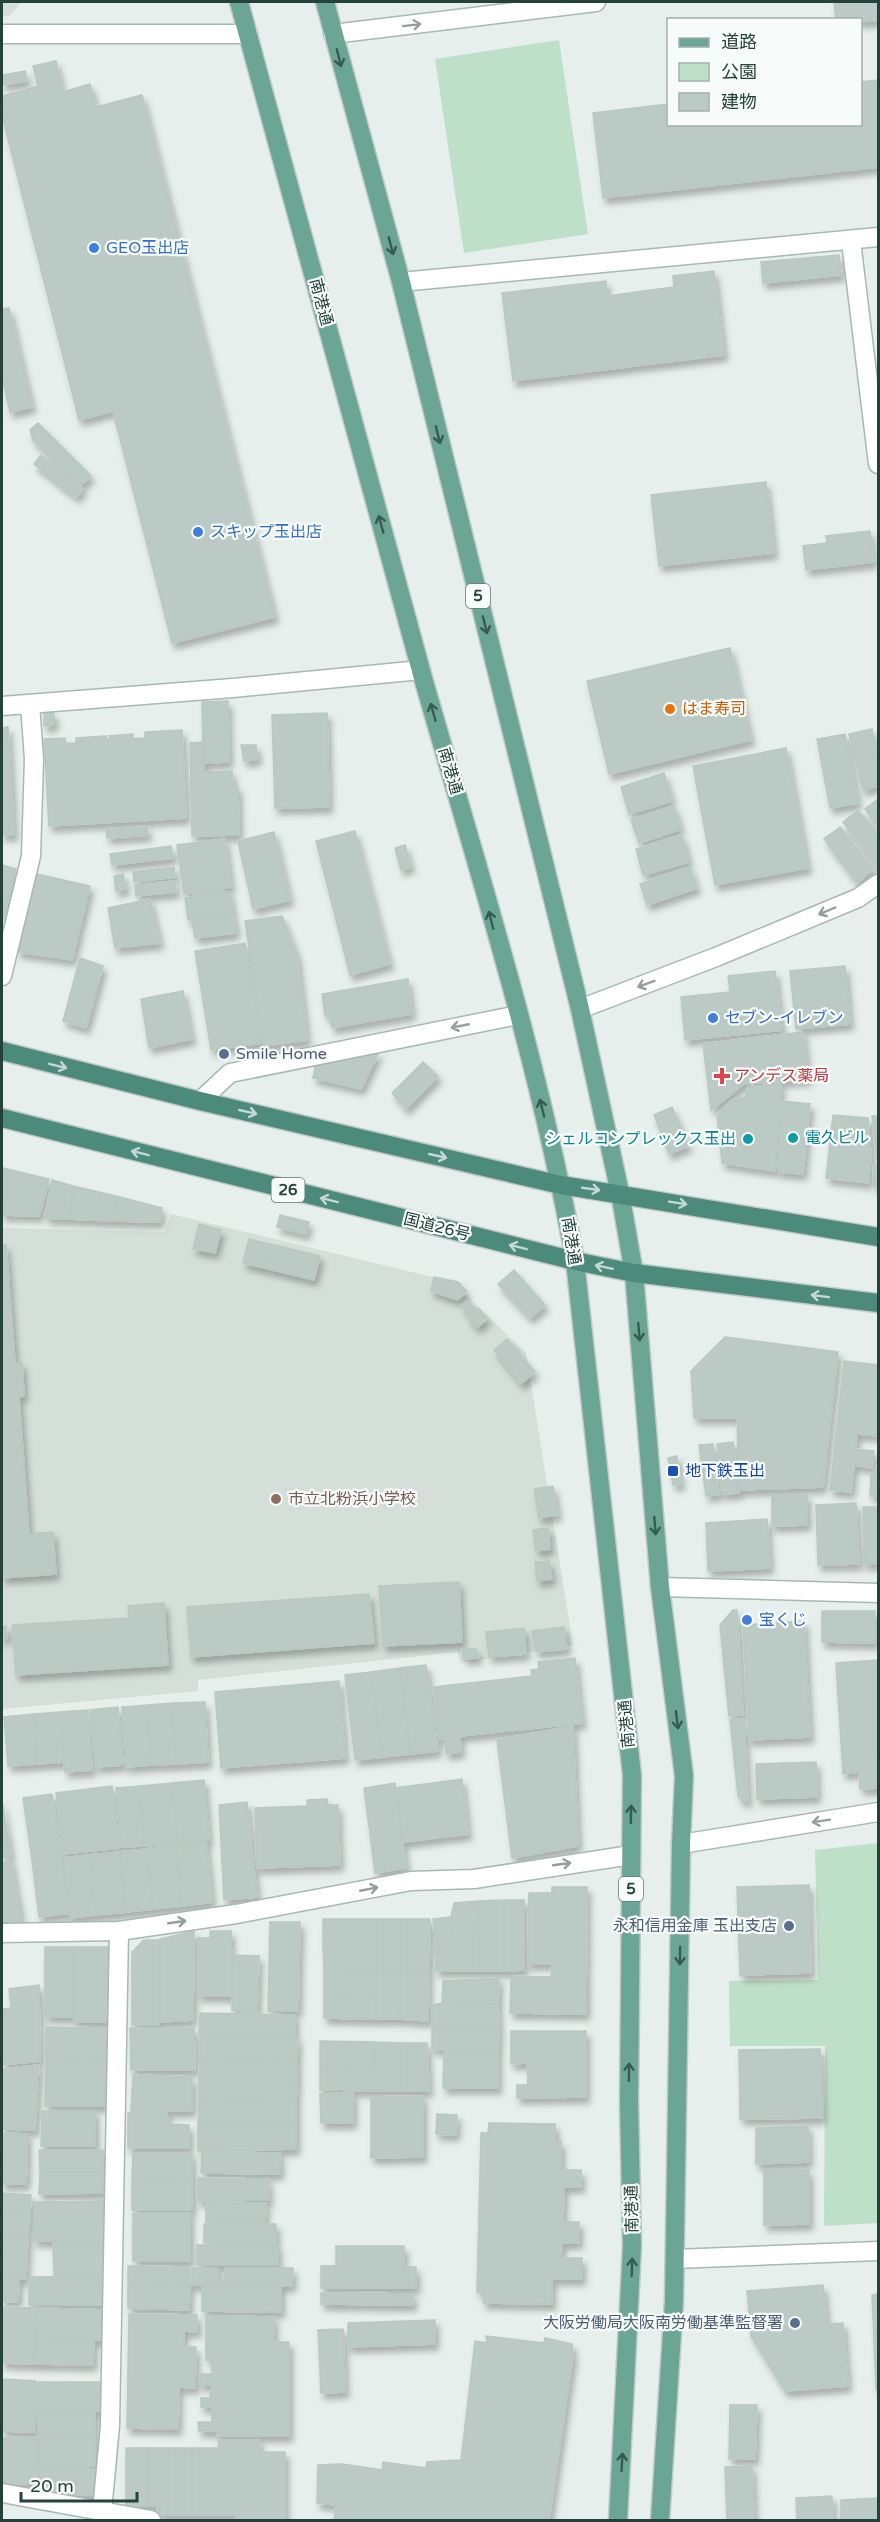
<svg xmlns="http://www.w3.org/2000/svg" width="880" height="2522" font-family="'Varela Round','Noto Sans JP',sans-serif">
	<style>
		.built { fill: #d4dfda }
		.green { fill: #bfe0c8 }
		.building { fill: #bbcac4; stroke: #b8c9c2; stroke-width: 1.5; filter: url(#shadow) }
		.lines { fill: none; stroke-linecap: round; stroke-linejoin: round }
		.minor-casing { stroke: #a8b8b2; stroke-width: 21 }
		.tertiary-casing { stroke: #a8b8b2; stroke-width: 21 }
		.primary-casing { stroke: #c2cac8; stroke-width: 21 }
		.trunk-casing { stroke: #c2cac8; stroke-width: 21 }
		.minor { stroke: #fff; stroke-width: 18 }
		.tertiary { stroke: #fff; stroke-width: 18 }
		.primary { stroke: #6aa596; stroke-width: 18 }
		.trunk { stroke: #4c8a7c; stroke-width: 18 }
		.oneway { stroke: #92a09c }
		.oneway2 { stroke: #365b51 }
		.oneway3 { stroke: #c4d9d4 }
		.shop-dot { fill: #3f7fe0; stroke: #f7fbf9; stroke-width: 2 }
		.food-dot { fill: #e8710a; stroke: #f7fbf9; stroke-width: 2 }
		.service-dot { fill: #5c6f8a; stroke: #f7fbf9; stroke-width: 2 }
		.health-dot { fill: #e0444e; stroke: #f7fbf9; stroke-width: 2 }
		.culture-dot { fill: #0f9aa8; stroke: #f7fbf9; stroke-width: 2 }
		.transit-dot { fill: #1a4fb4; stroke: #f7fbf9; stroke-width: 2 }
		.education-dot { fill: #8d6e63; stroke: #f7fbf9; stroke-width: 2 }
		.labels { text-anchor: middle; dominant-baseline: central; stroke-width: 4.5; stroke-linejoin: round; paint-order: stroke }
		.shield { fill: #f7fbf9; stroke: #637a73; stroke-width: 1.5 }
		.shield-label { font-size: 15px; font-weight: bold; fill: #24423a }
		.shop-label { font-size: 16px; fill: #366cbe; stroke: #f7fbf9; text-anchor: start }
		.street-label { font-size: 16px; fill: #24423a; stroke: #f7fbf9 }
		.food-label { font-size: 16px; fill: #c56008; stroke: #f7fbf9; text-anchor: start }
		.service-label { font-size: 16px; fill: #4e5e75; stroke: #f7fbf9; text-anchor: end }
		.health-label { font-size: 16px; fill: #be3a42; stroke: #f7fbf9; text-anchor: start }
		.culture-label { font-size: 16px; fill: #0d838f; stroke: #f7fbf9; text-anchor: start }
		.transit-label { font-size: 16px; fill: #164399; stroke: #f7fbf9; text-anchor: start }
		.education-label { font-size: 16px; fill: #785e54; stroke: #f7fbf9; text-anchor: start }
	</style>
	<defs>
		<filter id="shadow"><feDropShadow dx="3.5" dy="6" stdDeviation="3" flood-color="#0004"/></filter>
	</defs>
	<rect width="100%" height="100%" fill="#e6efeb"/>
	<path class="built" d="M2,2h20l-13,14 -7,-1z
		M171,1214l282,68 73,71 47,292 -112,18 -4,-11 -259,28v11l-196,18v-481l163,4z"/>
	<path class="green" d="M559,40l29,194 -124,19 -29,-194z
		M878,1843v380l-54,3 1,-180h-95l-1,-65 89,-1 -3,-130z"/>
	<path class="building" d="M834,2h44v18l-18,2v-2h-24z
		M56,61l7,31 27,-8 6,23 46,-12 133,522 -103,26 -59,-232 -34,9 -77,-305v-19l36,-10 -5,-20z
		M25,71l2,10 -24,4 -1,-10z
		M878,80v87l-275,31 -10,-85 75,-9v20h192v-42z
		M839,255l2,20 -78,8 -2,-21z
		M714,271l10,84 -211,26 -11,-88 104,-12 1,15 67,-9 -1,-11z
		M9,308l23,99 -22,5 -8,-36v-67z
		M38,423l53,53 -10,9 -48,-45 -3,-10z
		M41,455l42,34 -7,8 -42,-33z
		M766,482l8,71 -115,13 -8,-71z
		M870,531l4,31 -68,8 -3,-24 24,-3 -1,-7z
		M730,648l21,92 -142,34 -22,-93z
		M228,701l1,61 -26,1 -1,-61z
		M44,713h10v12l-10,1z
		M327,713l2,94 -54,1 -3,-93z
		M8,727l6,108h-12v-107z
		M872,729l6,30v27l-15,4 -14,-56z
		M182,730l4,88 -137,8 -5,-87 21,-1 1,6 10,-1v-5l30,-2v3h4l-1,-3 24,-2v5l12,-1v-6z
		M845,734l13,69 -28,5 -13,-69z
		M203,742l1,30 28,-1 1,16h5l1,48 -47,1 -2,-93z
		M241,745h15l2,14 -14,2z
		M786,748l22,120 -93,17 -22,-119z
		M664,773l8,28 -43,13 -8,-27z
		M878,799v27l-13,-17z
		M674,806l7,23 -42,14 -8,-23z
		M858,810l20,24v33l-35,-45z
		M147,827l1,8 -41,3 -1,-8z
		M840,827l33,42 -16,14 -33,-44z
		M355,831l35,133 -40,11 -34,-134z
		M274,832l16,68 -37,9 -15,-68z
		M682,835l7,27 -46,13 -7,-26z
		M225,839l6,48 -8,1 1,5 -31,3v-3l-9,1 -7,-49z
		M405,845l6,22 -10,3 -6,-22z
		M171,846l2,12 -61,7 -2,-11z
		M2,865l14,4 -14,54z
		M174,867l1,10 -41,5 -1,-10z
		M690,867l7,21 -50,17 -7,-21z
		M37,874l53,12 -18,74 -55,-8z
		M123,874l3,15 -10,2 -2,-15z
		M175,881l1,11 -40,4 -1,-11z
		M230,892l3,22 -45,6 -3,-22z
		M150,899l10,44 -45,5 -7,-40z
		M234,916l2,17 -41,5 -3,-17z
		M282,916l15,39 10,85 -43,6 -19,-125z
		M245,943l17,100 -51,7 -16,-99z
		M80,958l23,8 -17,62 -23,-7z
		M845,966l5,58 -54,5 -6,-58z
		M775,971l7,59 -97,10 -4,-43 49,-5 -2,-16z
		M408,979l4,35 -80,14 -2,-12h-5l-3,-22z
		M183,991l9,48 -43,9 -8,-49z
		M803,1032l5,47 -64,5 -33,26 -8,-66z
		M379,1052l-18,37 -48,-11 3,-14z
		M423,1062l15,14 -32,33 -14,-16z
		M781,1084l-6,87 -53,-8 -5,-48 16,-15 12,-3 3,-10z
		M782,1101l28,3 -7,70 -25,-2z
		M672,1107l16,39 -19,8 -15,-39z
		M833,1115l35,3 3,39 -3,26 -42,-5z
		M872,1116h6v42l-1,1z
		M878,1164v24l-4,-1 -1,-22z
		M3,1168l46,11 -10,37 -37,-1z
		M52,1180l21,6 -4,33 -24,-1z
		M73,1186l43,10 -3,25 -44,-2z
		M116,1196l46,12 -2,14 -47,-1z
		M280,1215l29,7 -3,12 -29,-7z
		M199,1224l22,6 -6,23 -22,-4z
		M249,1239l21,5 -6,24 -21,-5z
		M270,1244l50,12 -6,24 -50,-12z
		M2,1245h4l9,118h7l2,33 -5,1 10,137 24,-2 3,42 -54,4z
		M514,1270l31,35 -15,13 -32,-34z
		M434,1277l24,5 9,10 -10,8 -26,-9z
		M468,1301l7,8 -6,5 -8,-8z
		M479,1309l8,10 -10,9 -9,-11z
		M725,1337l113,15 -15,135 -84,3 -2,-72h-43l-3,-47z
		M507,1339l28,33 -14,12 -27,-34z
		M844,1361l34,4v71l-21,-2 -2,15 19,2 -2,17 -18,-3 -3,27 -21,-2z
		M733,1442l6,51 -17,1 -5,-50z
		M713,1444l6,50 -13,2 -7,-51z
		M677,1456l4,28 -8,1 -5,-27z
		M875,1469h3v27h-8l1,-23h4z
		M553,1486l5,29 -19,3 -5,-29z
		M772,1495h35v30l-35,1z
		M856,1503l3,61 -41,1 -2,-60z
		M863,1507h15v57h-14z
		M767,1519l3,49 -62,3 -2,-48z
		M548,1528l2,21 -14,2 -3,-21z
		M549,1561l3,18 -15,2 -2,-19z
		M459,1582l3,60 -79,4 -4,-60z
		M369,1594l5,49 -183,14 -4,-50z
		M164,1603l4,62 -152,10 -4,-50 117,-7 -1,-12z
		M733,1610h4l6,105 -14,1 -9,-91z
		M822,1611h53v32l-53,-1z
		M804,1621l6,116 -61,3 -6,-115z
		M6,1626l1,12 -5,1v-12z
		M564,1627l3,22 -31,3 -4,-21z
		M524,1628l2,26 -37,3 -3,-25z
		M462,1649h14l3,9 -15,1z
		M575,1658l7,65 -122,13 1,16 -15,2 -1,-15h-6l-5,-52 98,-11 -1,-6 8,-1 -1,-7z
		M877,1660l1,128 -18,1 -1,-17 -16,2 -7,-111z
		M426,1665l12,86 -27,3 -11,-86z
		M400,1668l11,86 -28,3 -12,-85z
		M371,1672l12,85 -28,3 -10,-85z
		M339,1681l6,77 -124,10 -6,-76z
		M205,1702l3,60 -32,2 -4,-61z
		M172,1703l4,61 -25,1 -3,-60z
		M148,1705l3,60 -25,2 -4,-60z
		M118,1707l5,58 -27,2 -6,-57z
		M88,1710l4,60 -27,2 -5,-60z
		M60,1712l4,50 -26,2 -4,-50z
		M34,1714l4,50 -30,2 -4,-49z
		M744,1719l4,82h-5l-5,-5 -8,-76z
		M573,1726l5,120 -66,12 -15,-118z
		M816,1762l1,35 -60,2 -1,-35z
		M462,1779l6,55 -64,8 -9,-54z
		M204,1780l5,60 -31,3 -6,-60z
		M172,1783l6,60 -34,3 -4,-60z
		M395,1783l11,85 -31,5 -11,-85z
		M112,1786l7,62 -56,6 -7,-61z
		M140,1786l4,60 -23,1 -5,-59z
		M52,1794l9,61 -29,5 -9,-62z
		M327,1799l1,6h10l2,60 -83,3 -2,-60 52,-2v-6z
		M2,1800l9,57 -9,1z
		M247,1802l10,95 -33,3 -5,-95z
		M206,1841l6,61 -30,4 -6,-61z
		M176,1845l6,61 -29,3 -6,-60z
		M147,1849l6,60 -27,3 -6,-60z
		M120,1852l6,60 -30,3 -7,-60z
		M61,1855l8,58 -30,4 -7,-57z
		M89,1855l7,60 -26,3 -7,-60z
		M11,1860l11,65 -20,3v-66z
		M809,1885l2,88 -71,2 -3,-88z
		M552,1887h35l-1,127 -76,-1 1,-37 40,1 1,-13h-24l1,-71h23z
		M504,1900v71h-25l-1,-70z
		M504,1900h20v70l-20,1z
		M478,1901l1,70h-27l-1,-54 3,-14z
		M451,1917l1,54h-16l-3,-52z
		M323,1919h54v25l-54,-1z
		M377,1919h24v52l-24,-1z
		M401,1919h29l-1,53 -28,-1z
		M270,1922h30l-1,47 -30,-1z
		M194,1931l-1,89 -33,2v-83z
		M210,1931h21l1,65h-34v-58h12z
		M144,1940h15v85h-27v-73z
		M323,1943l54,1v26l-53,-2z
		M45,1947h29v70h-29z
		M74,1947h34l1,44 -35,1z
		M233,1955l26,1 -2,56 -25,-1z
		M269,1968l30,1 -1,42h-30z
		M324,1968l53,2 -1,24 -52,-1z
		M377,1970l24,1 -1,48h-24z
		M401,1971l28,1 -1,49 -28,-2z
		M499,1978l-1,26 -56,-1 1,-22z
		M39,1985l1,76 -38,4v-56l9,-1 -2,-19z
		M109,1991l-1,31h-34v-30z
		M324,1993l52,1v25l-52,-1z
		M442,2003l56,1 1,25h-67v-24z
		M200,2013l95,2v22l-96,-2z
		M46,2027l60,1v35l-60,-1z
		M130,2028h64l1,42h-64z
		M432,2029h67l-1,23 -66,-3z
		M511,2031h75v66l-69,1v-13h11l-1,-22 -16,1z
		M200,2037l98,2 -1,20 -97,-1z
		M320,2041l54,1v25l-54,-1z
		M374,2042l27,1v48l-81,-1v-24l54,1z
		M401,2043h26l2,48h-28z
		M820,2049l2,69 -82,1 -1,-69z
		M444,2050l54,2v36h-55z
		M200,2058l97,1v22l-98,-2z
		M46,2062l60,1 -1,43h-60z
		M39,2065l-4,65 -33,-1v-60z
		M133,2075l59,2v34h-61z
		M199,2079l98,2 -1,21 -97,1z
		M353,2093v30h-32l-1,-29z
		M423,2096v61l-52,1v-61z
		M296,2102v24h-98l1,-23z
		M42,2111h53v35h-54z
		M128,2113h39l1,11 21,1v23h-61z
		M437,2114l20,1 -1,20 -20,-1z
		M489,2123l66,1v17h6v29h20v17h-17l-1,35h16v21h-17l-1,15h21v21h-30v25l-69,-1 1,-11h-7l4,-159h7z
		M198,2126h98v23l-98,2z
		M808,2126l1,36 -53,2v-36z
		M2,2133l25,1v26h-25z
		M39,2150h64v22h-63z
		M202,2152l78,1v21l-79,-1z
		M133,2153h59v28l-60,-1z
		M2,2160h25l-1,24h-24z
		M764,2170h45v54l-45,1z
		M40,2172h63v21l-64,1z
		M198,2178l70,1 1,21 -71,1z
		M132,2180l60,1v29h-60z
		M2,2193l29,2 -1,20 -28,-2z
		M105,2201v40h-71v-39z
		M206,2203h60l-1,20 -59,-1z
		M2,2213l28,2 -2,22 -26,-2z
		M133,2213h57v48h-57z
		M204,2224h72v20l-72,-1z
		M2,2235l26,2 -1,19 -25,-2z
		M53,2241h52l1,35 -52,1z
		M197,2245l81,1v19h-81z
		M336,2246h68v21h12v21h-95v-22h15z
		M2,2254l25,2 -1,23 -24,-1z
		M128,2266l61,1 1,19 -62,-1z
		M192,2268h26v13h7v-13h68l-1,18 -100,-1z
		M106,2276l-1,29h-76v-28z
		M2,2278l17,1 -1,23 -16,-1z
		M128,2285l62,1 -1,24 -61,-2z
		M823,2285l4,39 16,-1 5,63 -63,5 -34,-55 -4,-45z
		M202,2286l79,1v25l-79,-1z
		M321,2293l92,1v11l-92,-1z
		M878,2294v96h-2l-4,-95z
		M2,2307l34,1 -2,56 -32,-1z
		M36,2308l69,2 -1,30 -69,-2z
		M129,2314l68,1v17l-13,-1v16h12l-1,41 -16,-1 -1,42 -51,-1z
		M206,2316l68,1v25h15v94h-72v-5h-18l-1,-9h14v-15h-11v-9h9l1,-13h-11v-11h12v-13l-6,-1z
		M435,2320v24l-87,3v-24z
		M343,2329l2,63 -24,1 -3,-63z
		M486,2336l58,7 1,-5 27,6 1,12 -24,164h-215l2,-15 -19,-2 1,-38 24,-1 40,6 1,-8 43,6 1,-6 34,-2 14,-119 12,2z
		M35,2338l59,2 -1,25 -59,-1z
		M2,2379l34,2 -1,51 -33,-1z
		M38,2382h63v29h-63z
		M730,2405h27l-2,54h-26z
		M38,2411h57v27h-57z
		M2,2438h36v46l-36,-1z
		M38,2438h57v28h-57z
		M218,2440h41l1,12h25v68h-49v-5h-44v-67h27z
		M126,2448h21v58h-21z
		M147,2448h22l-1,67h-10l-1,-9h-10z
		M169,2448h23v67h-24z
		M39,2466l55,3 -1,26 -55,-2z
		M752,2466l2,54h-27l-2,-53z
		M832,2496l1,24h-36l-1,-22z
		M878,2498v22h-37v-20z"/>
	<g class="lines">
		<defs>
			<path id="minor" d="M2,34h246
				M333,34l263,-32
				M851,241l27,223
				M401,282l477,-45
				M2,706l231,-18 188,-18
				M2,976l29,-120 3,-97 -4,-55
				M580,1009l136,-52 142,-59 20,-14
				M200,1101l30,-28 288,-58
				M660,1587l218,6
				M681,1844l197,-32
				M2,1933l117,-2 117,-17 175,-33 63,-2 157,-24
				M2,2493l149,27
				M102,2511l8,-85 9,-495"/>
			<path id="tertiary" d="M675,2259l203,-8"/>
			<path id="primary" d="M239,2c62,225 121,451 184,676 55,192 117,387 152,583l57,514 -3,327 3,144 -14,274
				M325,2l76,280 179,727 40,184 14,80 26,314 24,189 -3,68 -7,457 -14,219"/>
			<path id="trunk" d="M2,1051l198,50 361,84 317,52
				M2,1118l573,143 59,12 244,30"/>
		</defs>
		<use href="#minor" class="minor-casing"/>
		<use href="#tertiary" class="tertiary-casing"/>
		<use href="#primary" class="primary-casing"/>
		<use href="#trunk" class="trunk-casing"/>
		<use href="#minor" class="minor"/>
		<use href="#tertiary" class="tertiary"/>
		<use href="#primary" class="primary"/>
		<use href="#trunk" class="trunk"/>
	</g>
	<defs><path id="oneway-shaft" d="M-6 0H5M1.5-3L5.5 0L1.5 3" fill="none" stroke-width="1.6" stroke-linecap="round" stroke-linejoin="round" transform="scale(1.5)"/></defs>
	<g class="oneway">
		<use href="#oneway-shaft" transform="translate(412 25) rotate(-7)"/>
		<use href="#oneway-shaft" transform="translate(827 911) rotate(157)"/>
		<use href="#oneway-shaft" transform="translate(646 984) rotate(159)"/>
		<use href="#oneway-shaft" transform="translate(460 1026) rotate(169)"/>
		<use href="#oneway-shaft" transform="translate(821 1821) rotate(171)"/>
		<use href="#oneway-shaft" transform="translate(562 1864) rotate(-8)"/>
		<use href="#oneway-shaft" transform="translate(369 1889) rotate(-11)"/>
		<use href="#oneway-shaft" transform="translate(177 1922) rotate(-8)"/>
	</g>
	<g class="oneway2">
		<use href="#oneway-shaft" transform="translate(339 58) rotate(76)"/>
		<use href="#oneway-shaft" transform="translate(391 246) rotate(75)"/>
		<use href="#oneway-shaft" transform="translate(438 435) rotate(76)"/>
		<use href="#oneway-shaft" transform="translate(381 524) rotate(-105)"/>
		<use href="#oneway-shaft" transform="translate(485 625) rotate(76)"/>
		<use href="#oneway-shaft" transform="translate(433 712) rotate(-106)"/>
		<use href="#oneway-shaft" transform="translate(491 920) rotate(-105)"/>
		<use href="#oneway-shaft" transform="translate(542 1108) rotate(-104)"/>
		<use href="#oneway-shaft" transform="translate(639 1332) rotate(85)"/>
		<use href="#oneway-shaft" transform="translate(655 1526) rotate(85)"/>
		<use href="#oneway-shaft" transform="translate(677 1720) rotate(83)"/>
		<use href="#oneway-shaft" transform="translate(631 1814) rotate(-89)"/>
		<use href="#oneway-shaft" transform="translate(680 1956) rotate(91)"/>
		<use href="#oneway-shaft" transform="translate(629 2072) rotate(-89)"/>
		<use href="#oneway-shaft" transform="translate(632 2267) rotate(-88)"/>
		<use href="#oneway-shaft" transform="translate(622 2462) rotate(-87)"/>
	</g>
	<g class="oneway3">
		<use href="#oneway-shaft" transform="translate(58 1066) rotate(14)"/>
		<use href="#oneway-shaft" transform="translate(248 1112) rotate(13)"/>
		<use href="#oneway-shaft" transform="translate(140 1153) rotate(-166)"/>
		<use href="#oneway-shaft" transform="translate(438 1156) rotate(13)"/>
		<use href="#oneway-shaft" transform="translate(591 1189) rotate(8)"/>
		<use href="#oneway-shaft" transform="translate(329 1200) rotate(-166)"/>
		<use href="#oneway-shaft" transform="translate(678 1203) rotate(9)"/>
		<use href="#oneway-shaft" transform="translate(518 1247) rotate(-166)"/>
		<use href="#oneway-shaft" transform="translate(604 1267) rotate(-168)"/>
		<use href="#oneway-shaft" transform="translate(820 1296) rotate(-173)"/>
	</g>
	<g class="shop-dot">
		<circle cx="94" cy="248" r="6"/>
		<circle cx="198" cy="532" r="6"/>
		<circle cx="713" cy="1018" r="6"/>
		<circle cx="747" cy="1620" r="6"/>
	</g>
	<circle class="food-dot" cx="670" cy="709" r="6"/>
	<g class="service-dot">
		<circle cx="224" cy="1054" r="6"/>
		<circle cx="789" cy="1926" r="6"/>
		<circle cx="795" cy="2323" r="6"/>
	</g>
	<path class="health-dot" d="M719 1067h6v6h6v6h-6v6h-6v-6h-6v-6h6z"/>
	<g class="culture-dot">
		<circle cx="793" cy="1138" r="6"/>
		<circle cx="748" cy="1139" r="6"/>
	</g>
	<rect class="transit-dot" x="667" y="1465" width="12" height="12" rx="3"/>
	<circle class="education-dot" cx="276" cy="1499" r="6"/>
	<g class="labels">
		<g class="shield">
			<rect x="466" y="584" width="24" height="24" rx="4.5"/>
			<rect x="271.5" y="1178" width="33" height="24" rx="4.5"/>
			<rect x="619" y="1877" width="24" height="24" rx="4.5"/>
		</g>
		<g class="shield-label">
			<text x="478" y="596">5</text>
			<text x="288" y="1190">26</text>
			<text x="631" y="1889">5</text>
		</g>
		<g class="shop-label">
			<text x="106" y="248">GEO玉出店</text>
			<text x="210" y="532">スキップ玉出店</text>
			<text x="725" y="1018">セブン-イレブン</text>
			<text x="759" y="1620">宝くじ</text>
		</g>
		<g class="street-label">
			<text transform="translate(321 302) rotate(75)">南港通</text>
			<text transform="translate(450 771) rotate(74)">南港通</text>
			<text transform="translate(437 1227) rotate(14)">国道26号</text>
			<text transform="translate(571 1241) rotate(81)">南港通</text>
			<text transform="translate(627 1724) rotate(-95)">南港通</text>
			<text transform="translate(632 2209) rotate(-91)">南港通</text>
		</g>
		<g class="food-label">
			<text x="682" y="709">はま寿司</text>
		</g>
		<g class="service-label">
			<text x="236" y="1054" text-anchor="start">Smile Home</text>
			<text x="777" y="1926">永和信用金庫 玉出支店</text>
			<text x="783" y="2323">大阪労働局大阪南労働基準監督署</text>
		</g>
		<g class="health-label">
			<text x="734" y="1076">アンデス薬局</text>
		</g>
		<g class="culture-label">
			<text x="805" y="1138">電久ビル</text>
			<text x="736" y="1139" text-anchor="end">シェルコンプレックス玉出</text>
		</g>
		<g class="transit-label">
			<text x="685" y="1471">地下鉄玉出</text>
		</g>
		<g class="education-label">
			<text x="288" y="1499">市立北粉浜小学校</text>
		</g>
	</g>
	<rect width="880" height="2522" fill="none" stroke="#24423a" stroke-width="6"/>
	<rect x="667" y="18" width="195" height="108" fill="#f7fbf9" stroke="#a3b1ad" stroke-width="1.5"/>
	<rect x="679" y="38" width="30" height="9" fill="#6aa596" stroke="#a3b1ad" stroke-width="1.5"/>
	<text x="721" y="48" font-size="18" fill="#24423a">道路</text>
	<rect x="679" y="63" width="30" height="18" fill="#bfe0c8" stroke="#a3b1ad" stroke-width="1.5"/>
	<text x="721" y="78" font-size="18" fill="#24423a">公園</text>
	<rect x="679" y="93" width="30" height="18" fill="#bbcac4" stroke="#a3b1ad" stroke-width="1.5"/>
	<text x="721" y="108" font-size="18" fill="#24423a">建物</text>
	<path d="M21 2492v9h116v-9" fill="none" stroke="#24423a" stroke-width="3"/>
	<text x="30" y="2492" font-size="18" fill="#24423a" stroke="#f7fbf9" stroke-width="4.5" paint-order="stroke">20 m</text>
</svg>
